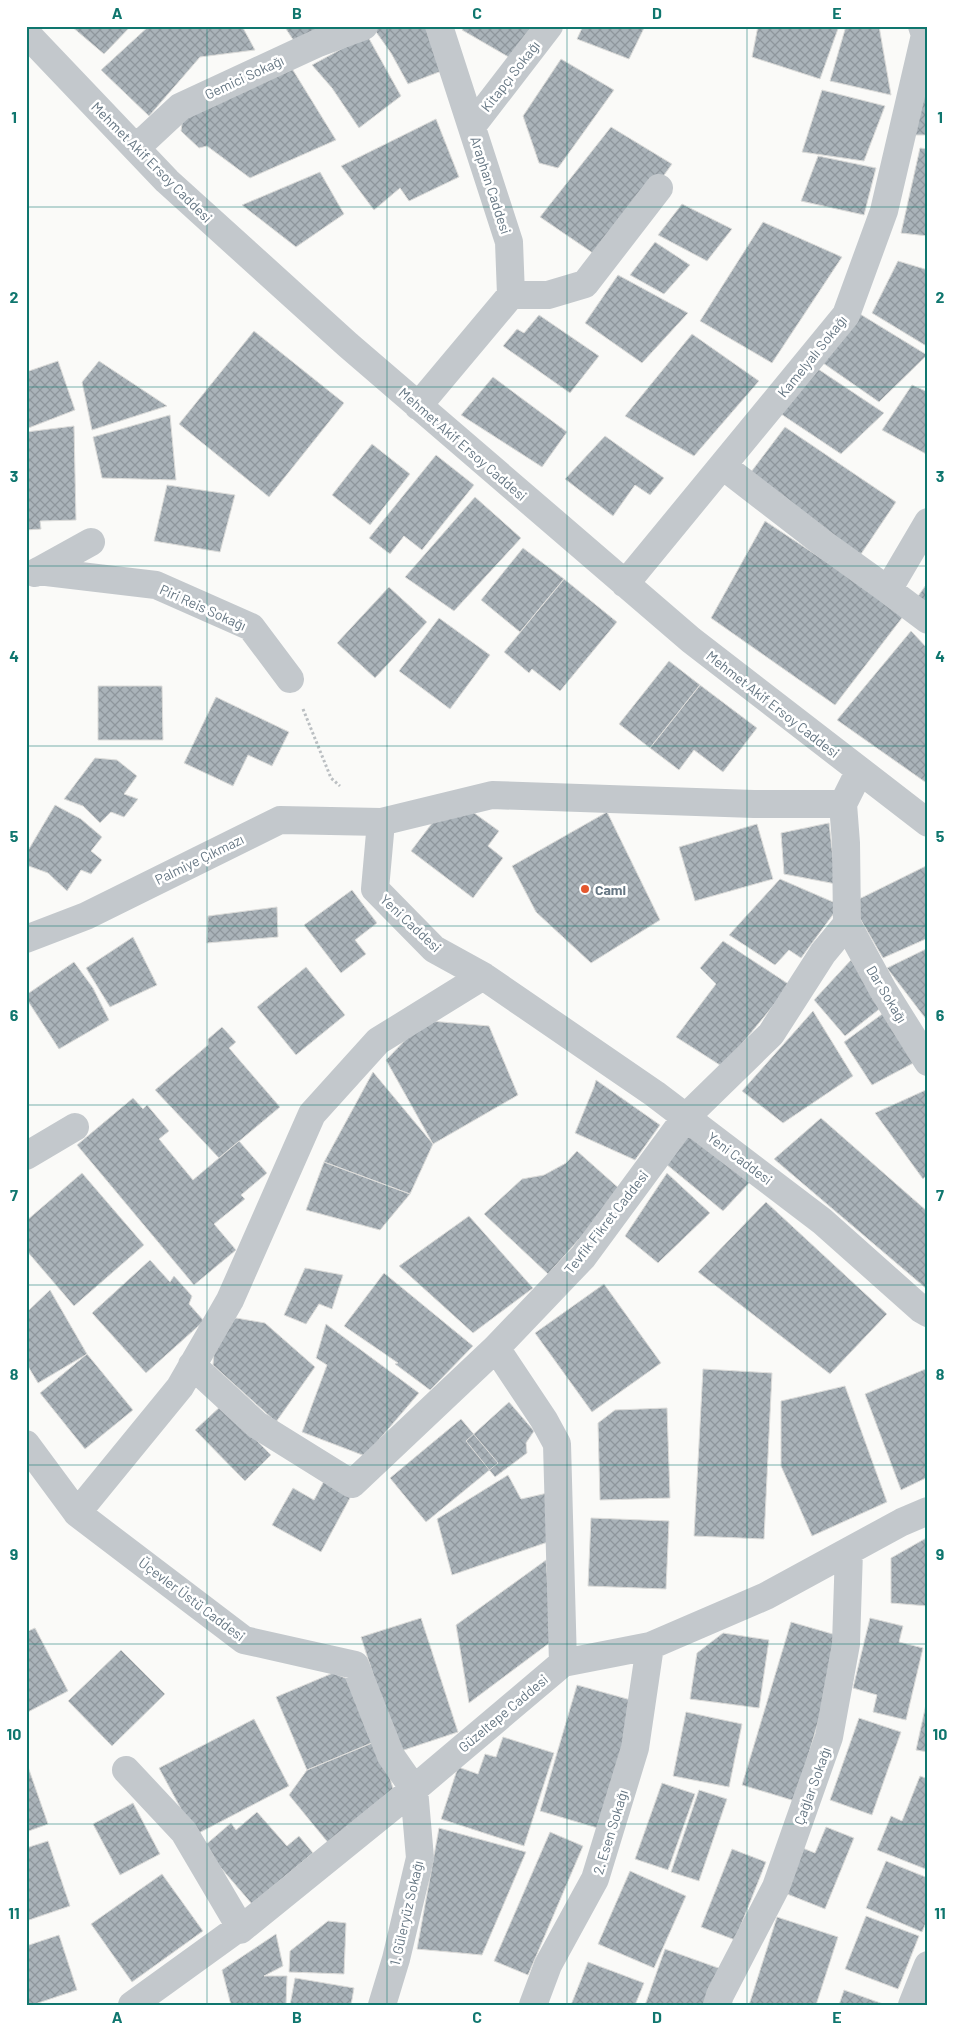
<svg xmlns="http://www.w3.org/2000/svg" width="954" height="2031" font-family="Barlow,sans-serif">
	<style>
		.building { fill: url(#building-cross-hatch); stroke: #dcdcda }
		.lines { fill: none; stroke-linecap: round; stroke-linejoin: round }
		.path { stroke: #bbbfc2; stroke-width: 3; stroke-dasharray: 2.5 2.5; stroke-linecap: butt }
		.minor { stroke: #c3c8cc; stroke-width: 28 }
		.grid { fill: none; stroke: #0f766e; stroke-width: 1; stroke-opacity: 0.55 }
		.poi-dot { fill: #e4572e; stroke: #fff; stroke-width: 2 }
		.labels { text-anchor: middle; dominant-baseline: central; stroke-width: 5; stroke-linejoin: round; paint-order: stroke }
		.street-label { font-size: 14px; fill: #657683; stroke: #fff }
		.poi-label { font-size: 14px; font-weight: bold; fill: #657683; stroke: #fff; text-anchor: start }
		.neatline { fill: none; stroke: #0f766e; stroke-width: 2 }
		.grid-label { font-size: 16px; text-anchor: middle; font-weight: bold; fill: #0f766e }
	</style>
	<defs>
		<pattern id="building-cross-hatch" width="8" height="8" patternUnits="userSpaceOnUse" patternTransform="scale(1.25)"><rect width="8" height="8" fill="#aab3b9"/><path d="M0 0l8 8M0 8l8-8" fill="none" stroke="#8e969c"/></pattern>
	</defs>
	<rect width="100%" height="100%" fill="#fafaf8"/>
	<path class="building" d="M71,26h60l-27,28z
		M149,26h93l13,24 -55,7 -51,59 -48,-46z
		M284,26h40l-30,15z
		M381,26h51l12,44 -36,14 -17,-31 -17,-24z
		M465,26h73l-26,33 -50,-29z
		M583,26h62l-16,33 -52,-20z
		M758,26h81l-19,53 -68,-22z
		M846,26h33l12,69 -61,-14z
		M367,35l34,61 -42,32 -27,-40 -20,-23z
		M561,59l53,31 -56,78 -19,-5 -16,-47z
		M288,62l48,78 -86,38 -43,-32 -8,2 -18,-17 2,-16z
		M928,73v62h-15z
		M822,90l63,16 -21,55 -62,-9z
		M436,119l23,58 -50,24 -9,-13 -26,22 -33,-44z
		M611,127l61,37 -69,96 -63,-43z
		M920,148l8,1v87l-27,-3z
		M818,156l58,12 -12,47 -63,-14z
		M320,172l24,42 -48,33 -54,-42z
		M682,204l50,25 -25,32 -49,-26z
		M763,222l79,35 -70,106 -72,-42z
		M655,242l35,23 -26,29 -34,-19z
		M898,261l30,9v77l-56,-34z
		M618,275l70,38 -46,50 -57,-40z
		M860,314l67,41 -48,47 -56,-39z
		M539,315l60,41 -29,37 -67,-47 14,-17 7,4z
		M254,331l90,72 -75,94 -90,-73z
		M692,334l67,47 -65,75 -69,-40z
		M58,361l17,49 -49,19v-57z
		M99,361l68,45 -75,24 -10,-48z
		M818,369l66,44 -43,41 -63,-42z
		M493,377l74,55 -25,35 -81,-52z
		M912,385l16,7v63l-46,-25z
		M170,415l6,65 -74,-2 -9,-41z
		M74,426l2,94 -36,1 1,8 -15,1v-98z
		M785,427l111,75 -37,55 -111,-81z
		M605,436l59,42 -14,17 -15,-10 -22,31 -48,-37z
		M372,444l38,30 -40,51 -38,-30z
		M436,455l38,30 -52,65 -18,-14 -14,18 -21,-16z
		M167,485l68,10 -15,57 -66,-11z
		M475,497l46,41 -67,73 -49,-34z
		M765,521l140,93 -70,91 -124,-87z
		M523,548l41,31 -44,53 -39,-32z
		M564,579l53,43 -57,69 -28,-22 -3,4 -25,-21z
		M928,582v26l-12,-9z
		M389,587l38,35 -52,56 -38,-35z
		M439,618l51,37 -40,54 -51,-38z
		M911,631l17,18v135l-91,-64z
		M669,661l31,24 -50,63 -31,-24z
		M700,685l57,43 -34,44 -29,-22 -15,20 -29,-22z
		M98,686h64l1,54h-65z
		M216,697l73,35 -17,34 -24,-11 -15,31 -49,-23z
		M95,758l22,2 20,16 -13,18 14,5 -14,18 -13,-5 -11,11 -17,-17 -19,-7z
		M55,805l26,14 21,18 -11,14 11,9 -11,14 -10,-4 -14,21 -19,-18 -22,-8v-11z
		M470,810l29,21 -11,15 15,12 -30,40 -62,-47 25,-33z
		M607,812l53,108 -69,43 -55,-51 -24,-46z
		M829,823l7,61 -52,-10 -3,-41z
		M757,824l16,55 -78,22 -16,-54z
		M928,865v73l-45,20 -32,-55z
		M780,879l60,26 -39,53 -12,-8 -14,15 -46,-30z
		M352,890l25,33 -22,17 11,14 -25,19 -37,-48z
		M277,907l1,30 -71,6 1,-27z
		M133,937l24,48 -47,22 -24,-39z
		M723,941l67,44 -67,82 -47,-30 40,-53 -16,-16z
		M928,948v70l-2,1 -39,-51z
		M851,960l31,47 -37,29 -31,-36z
		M74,962l19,26 16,32 -50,29 -33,-51v-3z
		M306,967l39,48 -49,40 -39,-48z
		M889,1009l30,51 -47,25 -28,-43z
		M813,1011l40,65 -70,47 -41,-32z
		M430,1021l59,5 29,69 -85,49 -47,-84 28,-29z
		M222,1027l14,15 -7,6 51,59 -61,51 -64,-68 53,-45v-6z
		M373,1072l60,72 -23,50 -86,-32z
		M596,1080l64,45 -25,35 -60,-27 19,-46z
		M928,1089v85l-5,5 -48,-66z
		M133,1098l10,11 4,-4 22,26 -10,8 34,41 46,-39 28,32 -26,22 4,4 -31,25 22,26 -42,35 -117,-140z
		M821,1118l107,94v78l-154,-131z
		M690,1129l60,53 -27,29 -57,-47z
		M577,1151l45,40 -74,83 -64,-60 38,-35 22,-4 22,-12z
		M324,1162l86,32 -30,36 -74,-20z
		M82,1173l62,72 -70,61 -48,-56v-29z
		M667,1173l43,40 -52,50 -33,-27z
		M766,1202l121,112 -57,60 -132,-102z
		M469,1216l64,72 -60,45 -74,-67z
		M150,1260l20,22 4,-6 18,20 -3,8 15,17 -58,52 -54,-60z
		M305,1268l38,7 -11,34 -13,-5 -13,20 -22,-9z
		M384,1273l89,73 -43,44 -35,-26 3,-1 -54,-37z
		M604,1284l57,79 -69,49 -57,-79z
		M50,1290l37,64 -49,29 -12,-20v-50z
		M236,1318l29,5 50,44 -39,55 -63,-57 2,-27z
		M326,1324l93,69 -54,63 -63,-24 25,-67 -11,-7z
		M87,1354l46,56 -48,39 -45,-56z
		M928,1368v109l-27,13 -36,-96z
		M703,1369l69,4 -8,166 -70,-3z
		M845,1386l42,116 -75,34 -31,-70v-65z
		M509,1402l25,29 -8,12 1,10 -32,24 -29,-36z
		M222,1405l49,50 -26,26 -50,-51z
		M667,1408l3,90 -70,2 -2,-77 17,-13z
		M461,1419l37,44 -72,59 -36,-44z
		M508,1475l13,24 31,-7 -4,50 -96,33 -15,-56z
		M324,1481l27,15 -30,56 -49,-27 21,-37 21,12z
		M591,1518l78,3 -3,68 -78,-3z
		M928,1537v69l-37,-3v-45z
		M546,1560l6,81 -83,62 -13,-78z
		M421,1618l37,114 -60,20 -37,-115z
		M870,1618l33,8 -4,16 24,6 -17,72 -33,-8 4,-17 -24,-7z
		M791,1622l52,15 -48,164 -53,-16z
		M35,1628l33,63 -42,22v-81z
		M723,1633l46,7 -10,68 -69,-9 7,-46z
		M121,1650l44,44 -53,52 -44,-45z
		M333,1673l22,9 24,58 -72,30 -31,-73z
		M577,1685l61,17 -37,127 -61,-18z
		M928,1695v57l-12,-2z
		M686,1712l56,12 -13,63 -56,-11z
		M859,1718l42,14 -29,83 -42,-15z
		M254,1719l35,67 -94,49 -36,-67z
		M503,1737l51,16 -30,93 -83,-27 17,-52 20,7 7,-20 11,3z
		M379,1740l15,52 -64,53 -41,-50 18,-25z
		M26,1761l22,63 -22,8z
		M920,1776l8,3v91l-51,-20 14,-34 11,5z
		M662,1783l33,11 -27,76 -33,-11z
		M699,1790l28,9 -28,82 -28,-9z
		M133,1803l27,51 -40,21 -27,-51z
		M257,1812l30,34 12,-10 14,17 -61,51 -49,-57 28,-24 5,7z
		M826,1827l28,11 -29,71 -43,-17 18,-45 15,6z
		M439,1828l87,24 -44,103 -65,-6z
		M550,1832l33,14 -55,129 -34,-14z
		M48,1841l22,65 -44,15v-73z
		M732,1849l34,13 -31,78 -34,-13z
		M886,1861l42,17v40l-6,14 -56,-24z
		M630,1871l56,25 -32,72 -56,-24z
		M162,1874l41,57 -71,51 -41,-58z
		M866,1916l53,20 -21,53 -53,-20z
		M777,1917l61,20 -22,68h-67z
		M328,1921l18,2 -2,51 -55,-2 1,-21z
		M276,1934l7,32 -19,10h23l-1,29h-55l-9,-35z
		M59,1935l18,55 -45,15h-6v-59z
		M665,1949l59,21 -13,35h-66z
		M588,1962l56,21 -9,22h-64z
		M295,1978l59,10 -3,17h-61z
		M844,1990l42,15h-47z"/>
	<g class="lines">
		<path class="path" d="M303,709l28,69 9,8"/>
		<path class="minor" d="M26,33l141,148 181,164 343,295 237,183
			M472,126l77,-100
			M136,148l44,-41 138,-64 46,-17
			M511,295h37l37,-11 74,-96
			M418,406l93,-111 -2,-53 -70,-216
			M723,466l101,78 64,46
			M928,522l-40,68 40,30
			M38,571l118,14 95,42 39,52
			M35,573l56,-31
			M625,584l221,-269 38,-104 41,-176 -3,-9
			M859,772l-16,32h-89l-262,-9 -111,27 -6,67 59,60 49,27 172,118 167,127 99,88 7,4
			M847,924l36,66 45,72
			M26,939l60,-23 194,-96 101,2
			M26,1156l49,-29
			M496,1348l48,72 13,24 6,219
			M192,1365l65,60 95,59 144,-136 87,-91 103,-140 85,-83 52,-81 24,-29 -1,-81 -3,-39
			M26,1444l51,69 167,127 111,25 36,91 23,33 6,69 -24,101 -14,46
			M77,1513l103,-126 50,-87 82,-186 66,-73 105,-65
			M126,1770l58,62 56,95
			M132,2005l108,-78v3l174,-141 149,-126 87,-17 116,-50 136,-74 26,-11
			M533,2005l15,-40 47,-86 40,-131 15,-102
			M717,2005l3,-10 56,-108 53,-150 17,-93 3,-93
			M912,2005l16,-40"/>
	</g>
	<path class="grid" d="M207,26v1979M387,26v1979M567,26v1979M747,26v1979M26,207h902M26,387h902M26,566h902M26,746h902M26,926h902M26,1105h902M26,1285h902M26,1465h902M26,1644h902M26,1824h902"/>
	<circle class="poi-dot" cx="585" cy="889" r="5"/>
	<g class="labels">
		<g class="street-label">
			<text transform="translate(510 76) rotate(-52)">Kitapçı Sokağı</text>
			<text transform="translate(244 77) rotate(-25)">Gemici Sokağı</text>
			<text transform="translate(152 162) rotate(45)">Mehmet Akif Ersoy Caddesi</text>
			<text transform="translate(491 185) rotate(72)">Araphan Caddesi</text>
			<text transform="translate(812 356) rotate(-51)">Kamelyalı Sokağı</text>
			<text transform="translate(463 444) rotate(41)">Mehmet Akif Ersoy Caddesi</text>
			<text transform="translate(203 607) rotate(24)">Piri Reis Sokağı</text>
			<text transform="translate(773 704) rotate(38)">Mehmet Akif Ersoy Caddesi</text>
			<text transform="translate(199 859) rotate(-26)">Palmiye Çıkmazı</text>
			<text transform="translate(411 923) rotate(43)">Yeni Caddesi</text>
			<text transform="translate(887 994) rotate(59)">Dar Sokağı</text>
			<text transform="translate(740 1158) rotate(37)">Yeni Caddesi</text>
			<text transform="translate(606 1222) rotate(-52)">Tevfik Fikret Caddesi</text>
			<text transform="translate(192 1599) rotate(37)">Üçevler Üstü Caddesi</text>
			<text transform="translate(503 1713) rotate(-40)">Güzeltepe Caddesi</text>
			<text transform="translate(812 1786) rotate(-70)">Çağlar Sokağı</text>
			<text transform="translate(610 1832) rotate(-73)">2. Esen Sokağı</text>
			<text transform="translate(406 1913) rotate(-77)">1. Güleryüz Sokağı</text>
		</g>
		<g class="poi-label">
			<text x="595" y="889">Cami</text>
		</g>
	</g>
	<rect width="954" height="2031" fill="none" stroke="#ffffff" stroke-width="55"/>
	<rect x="28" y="28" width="898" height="1976" class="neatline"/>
	<g class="grid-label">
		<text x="117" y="19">A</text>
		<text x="297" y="19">B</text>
		<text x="477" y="19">C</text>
		<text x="657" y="19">D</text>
		<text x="837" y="19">E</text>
		<text x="14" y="123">1</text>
		<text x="940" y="123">1</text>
		<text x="14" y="303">2</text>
		<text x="940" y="303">2</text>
		<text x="14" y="482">3</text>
		<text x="940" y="482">3</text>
		<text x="14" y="662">4</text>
		<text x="940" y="662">4</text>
		<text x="14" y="842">5</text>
		<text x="940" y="842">5</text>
		<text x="14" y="1021">6</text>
		<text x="940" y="1021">6</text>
		<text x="14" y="1201">7</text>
		<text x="940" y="1201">7</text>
		<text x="14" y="1380">8</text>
		<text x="940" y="1380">8</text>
		<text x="14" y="1560">9</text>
		<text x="940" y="1560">9</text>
		<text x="14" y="1740">10</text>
		<text x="940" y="1740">10</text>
		<text x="14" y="1919">11</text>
		<text x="940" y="1919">11</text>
		<text x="117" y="2023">A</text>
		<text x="297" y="2023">B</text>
		<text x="477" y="2023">C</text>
		<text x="657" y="2023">D</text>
		<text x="837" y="2023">E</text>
	</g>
</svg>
